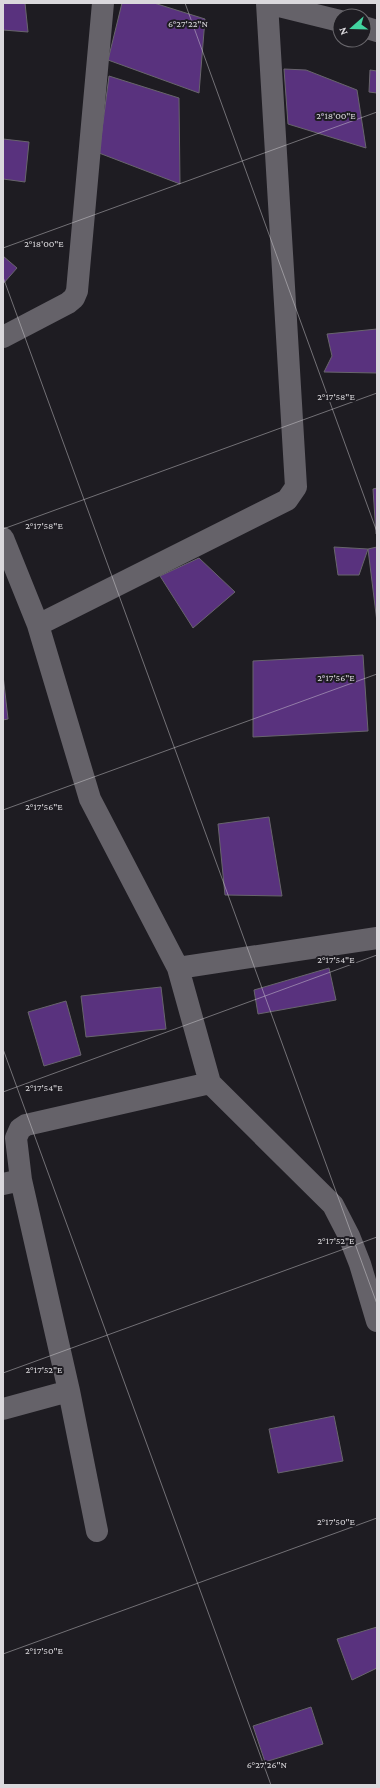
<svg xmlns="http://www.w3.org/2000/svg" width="380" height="1788" font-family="'Crimson Pro',serif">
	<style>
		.building { fill: #59327e; stroke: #68656c }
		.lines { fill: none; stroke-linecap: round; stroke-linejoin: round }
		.minor { stroke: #656269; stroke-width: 22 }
		.ticks { fill: none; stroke: #dad8dc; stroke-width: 1; stroke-opacity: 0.45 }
		.ticks-label { font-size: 10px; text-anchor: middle; fill: #dad8dc; stroke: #1e1c22; stroke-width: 4; stroke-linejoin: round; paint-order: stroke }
	</style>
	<rect width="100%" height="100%" fill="#1e1c22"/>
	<path class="building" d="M3,3h22l3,29 -25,-2z
		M122,3h32l51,16 -6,74 -91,-33z
		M284,69l22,1 51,20 9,58 -78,-24z
		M370,70l7,1v22l-8,-1z
		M109,76l70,22 1,86 -81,-31z
		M3,139l26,3 -4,40 -22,-3z
		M3,256l14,12 -14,16z
		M377,329v44l-53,-1 8,-16 -5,-22z
		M377,488v46h-1l-3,-45z
		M334,547l34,2 -9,26h-21z
		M377,547v75l-9,-73z
		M199,558l36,34 -42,36 -33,-52z
		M363,655l5,76 -115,6v-76z
		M3,675l5,44 -5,1z
		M269,817l13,79 -57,-1 -7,-71z
		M329,968l7,32 -78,14 -4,-24z
		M161,987l5,42 -80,8 -5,-41z
		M66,1001l15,54 -37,11 -16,-54z
		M334,1416l9,45 -65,12 -9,-44z
		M377,1627v41l-25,12 -15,-41z
		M311,1707l12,37 -58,18 -12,-36z"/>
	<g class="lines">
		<path class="minor" d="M267,3l73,18
			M364,27l13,4
			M3,337l65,-34 6,-5 3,-7 26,-288
			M3,538l35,87 52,174 88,169 32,115 123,122 16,31 11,28 17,57
			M38,625l249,-125 9,-13 -29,-484
			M178,968l199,-30
			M3,1184l18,-4
			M3,1409l66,-18
			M97,1531l-28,-140 -48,-211 -5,-42 4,-9 6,-4 184,-42"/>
	</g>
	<path class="ticks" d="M185,3l192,529M3,248l374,-136M3,277l374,1027M3,529l374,-136M3,810l374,-136M3,1049l268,736M3,1092l374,-137M3,1373l374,-136M3,1654l374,-136"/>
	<g class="ticks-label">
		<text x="188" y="27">6°27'22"N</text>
		<text x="336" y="119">2°18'00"E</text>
		<text x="44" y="247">2°18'00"E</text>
		<text x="336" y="400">2°17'58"E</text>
		<text x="44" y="529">2°17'58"E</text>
		<text x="336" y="681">2°17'56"E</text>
		<text x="44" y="810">2°17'56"E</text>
		<text x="336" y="963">2°17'54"E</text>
		<text x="44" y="1091">2°17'54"E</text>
		<text x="336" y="1244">2°17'52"E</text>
		<text x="44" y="1373">2°17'52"E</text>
		<text x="336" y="1525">2°17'50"E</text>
		<text x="44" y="1654">2°17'50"E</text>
		<text x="267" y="1768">6°27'26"N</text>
	</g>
	<rect width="380" height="1788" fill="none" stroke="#dad8dc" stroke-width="8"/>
	<g transform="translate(352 28) rotate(250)"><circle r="19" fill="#1e1c22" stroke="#69676c"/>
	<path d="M0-3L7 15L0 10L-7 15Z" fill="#42d4a0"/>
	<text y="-6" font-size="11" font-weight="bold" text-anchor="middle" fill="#dad8dc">N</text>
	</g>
</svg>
